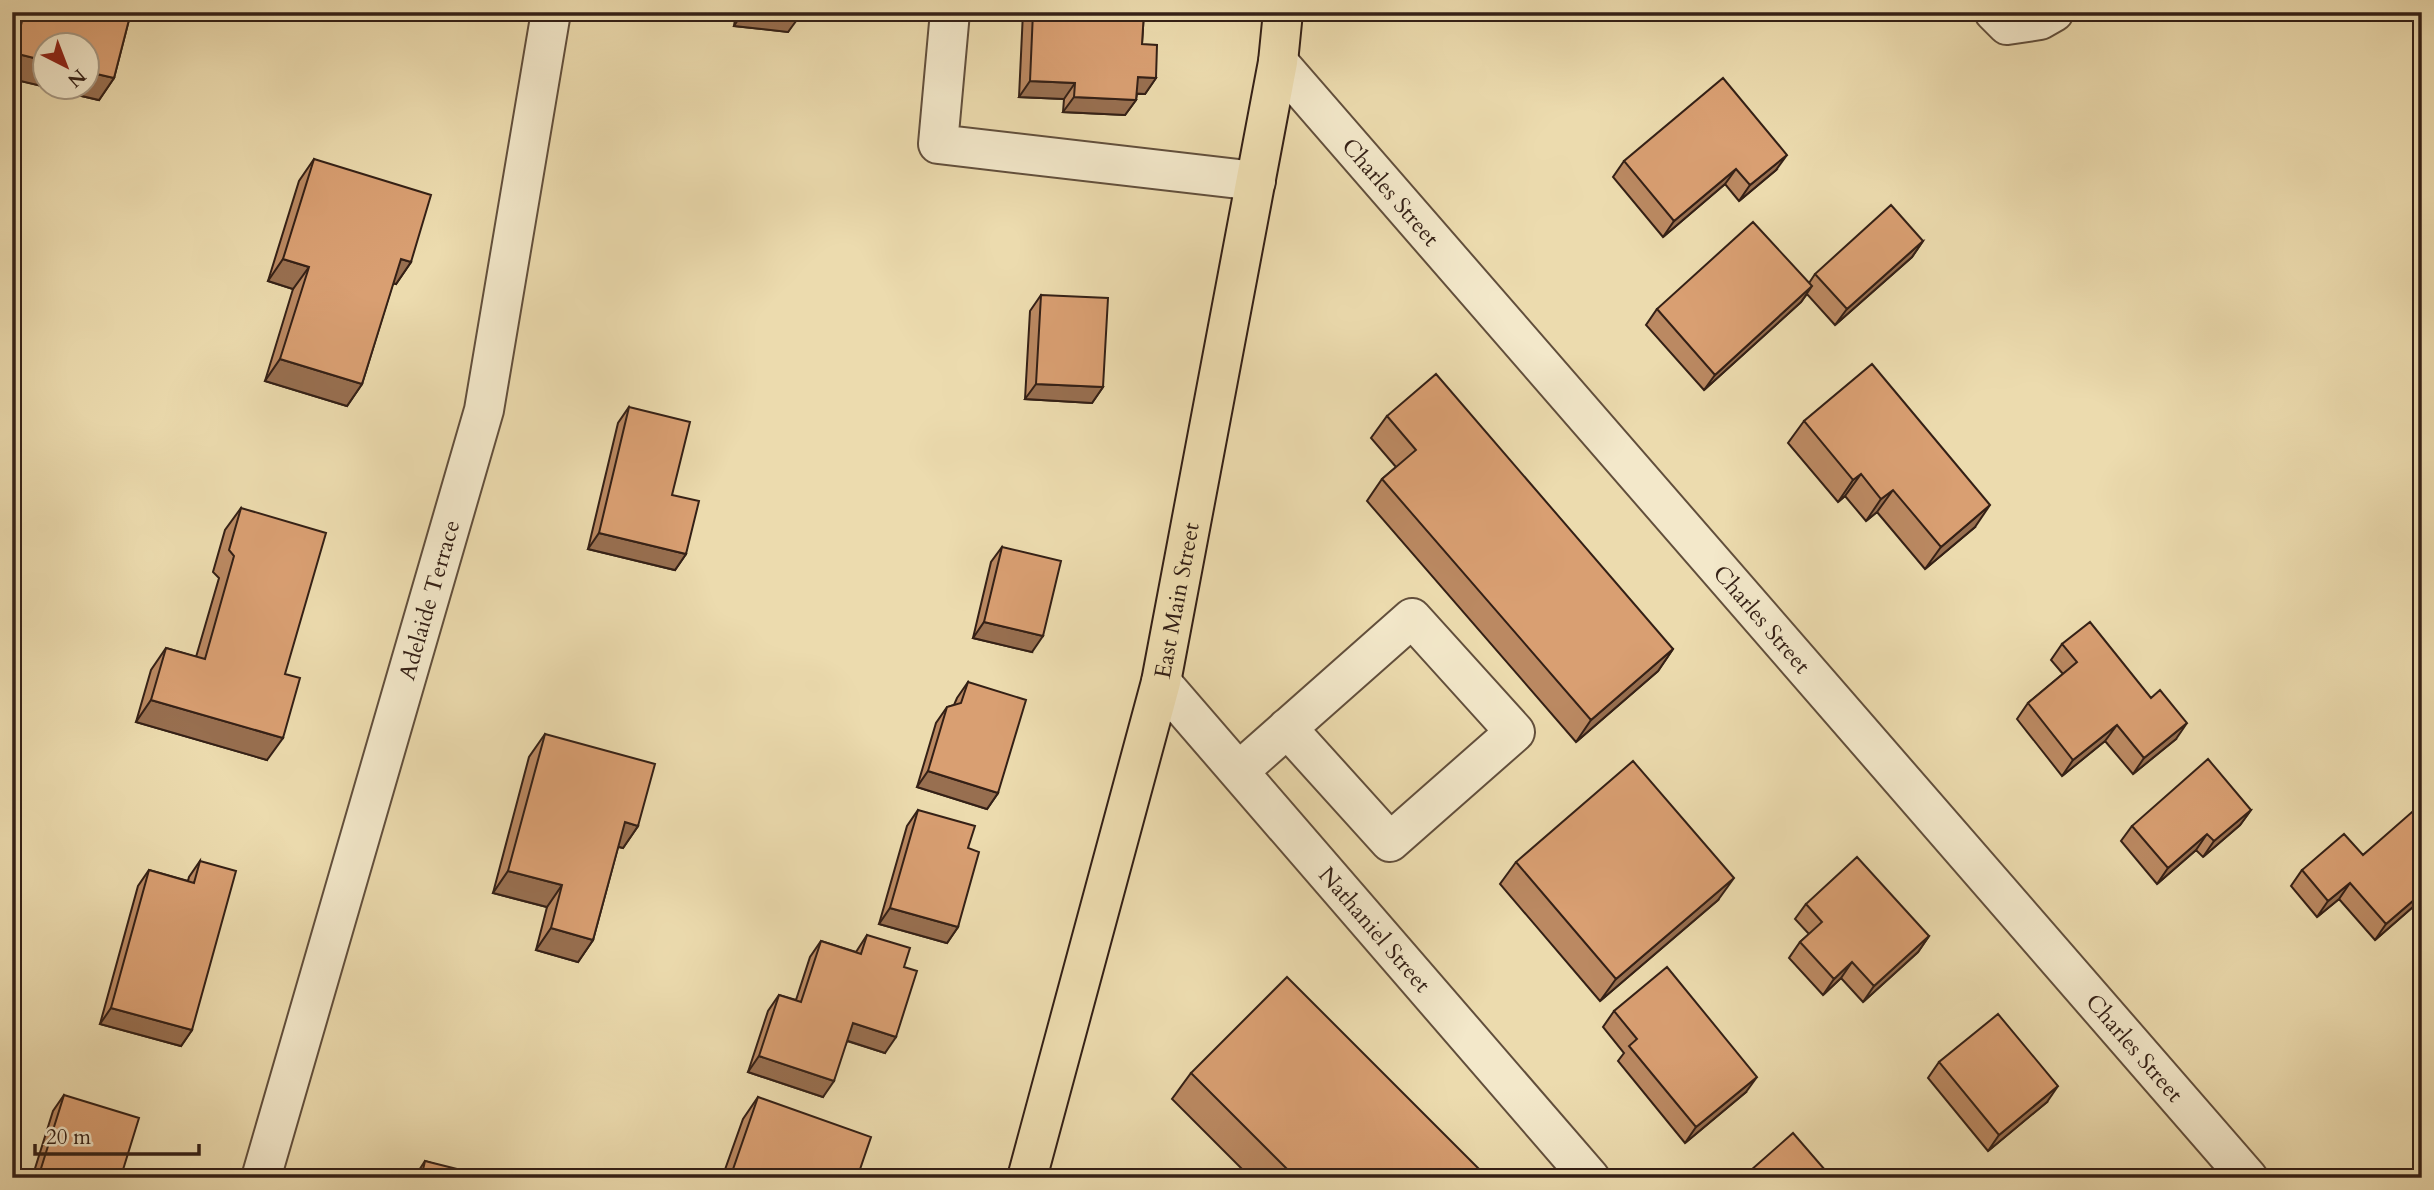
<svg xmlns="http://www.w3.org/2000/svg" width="2434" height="1190" font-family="Cardo,serif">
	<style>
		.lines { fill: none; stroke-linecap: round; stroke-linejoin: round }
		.minor-casing { stroke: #624f3c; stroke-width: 42 }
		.highway-casing { stroke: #342016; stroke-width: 42 }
		.minor { stroke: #f3e8ca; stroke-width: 38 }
		.highway { stroke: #ecdbae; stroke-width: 38 }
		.wall { fill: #bb8962; stroke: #342016; stroke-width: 2 }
		.shaded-wall { fill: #986f50; stroke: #342016; stroke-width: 2 }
		.building { fill: #d99f72; stroke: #342016; stroke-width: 2 }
		.labels { text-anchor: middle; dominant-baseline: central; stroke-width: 5; stroke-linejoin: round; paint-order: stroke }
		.street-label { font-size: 23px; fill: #342016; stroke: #f3e8ca }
	</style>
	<rect width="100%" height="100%" fill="#ecdbae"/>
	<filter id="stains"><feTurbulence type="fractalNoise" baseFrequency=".00286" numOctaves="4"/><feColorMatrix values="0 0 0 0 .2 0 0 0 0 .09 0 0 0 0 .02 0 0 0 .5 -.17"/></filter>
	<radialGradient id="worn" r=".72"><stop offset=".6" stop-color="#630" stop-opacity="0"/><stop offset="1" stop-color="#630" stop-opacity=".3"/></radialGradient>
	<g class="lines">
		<defs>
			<g id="minor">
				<path d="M950,12l-12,132 318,37"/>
				<path d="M1994,12l13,13 33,-5 14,-8"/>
				<path id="s1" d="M1278,62l970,1116"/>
				<path id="s2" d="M1161,682l429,496"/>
				<path d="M1239,771l173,-153 103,114 -125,110 -103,-114"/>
				<path id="s3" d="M261,1178l223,-768 67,-398"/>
			</g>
			<g id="highway">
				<path id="s4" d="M1027,1178l134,-496 117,-620 5,-50"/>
			</g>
		</defs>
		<use href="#minor" class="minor-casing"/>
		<use href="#highway" class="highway-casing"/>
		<use href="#minor" class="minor"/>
		<use href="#highway" class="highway"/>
	</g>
	<path class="wall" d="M12,12h119l-17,66 -15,22 -52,-12h41l-42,-42v41l-34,-8z
		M736,12h64l-12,20 -54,-6z
		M1023,12h121l-2,32 14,34 -11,16h-8l-1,6 -11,15 -62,-3 1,-13 -45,-2z
		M314,159l97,103 -15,22 -3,-1 -31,101 -15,22 -82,-25 28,-92 -25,-8 31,-100z
		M1624,161l152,9 -37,31 -14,-17 -62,53 -50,-60z
		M1923,241l-11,16 -77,68 -28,-31 -6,8 -97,88 -58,-65 11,-16 152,-26 6,-9z
		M1041,295l62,92 -11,16 -67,-4 5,-88z
		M629,407l57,147 -11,16 -87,-21 30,-126z
		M1387,416l286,233 -15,22 -82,71 -209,-241 15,-22 14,-12 -25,-29z
		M1804,421l171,106 -50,42 -48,-57 -11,9 -21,-25 -7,6 -50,-59z
		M241,508l44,166 -18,86 -131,-38 15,-52 15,-22 30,9 23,-79 -6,-6 12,-42z
		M1002,547l30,105 -59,-14 18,-76z
		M2062,644l114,95 -43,35 -28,-33 -43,35 -45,-57 11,-16 35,-29 -12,-14z
		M968,682l30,111 -11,16 -70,-22 19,-64 11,-16 7,-2 3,-7z
		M545,734l93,92 -15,22 -5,-1 -25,93 -15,22 -42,-12 11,-43 -54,-14 36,-136z
		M2422,807v92l-47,41 -36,-41 -22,18 -26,-31 11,-16 61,-15z
		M918,810l50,38 -10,79 -11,16 -68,-19 28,-98z
		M2251,810l-11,15 -37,32 -7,-7 -39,34 -36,-43 11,-15z
		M200,861l-8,169 -11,16 -81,-22 38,-138 11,-16 39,11 1,-4z
		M1516,862l202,38 -118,101 -100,-117z
		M1806,904l123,32 -11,16 -55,50 -22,-24 -18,17 -34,-37 11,-16 9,-8 -14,-15z
		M867,935l37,32 -19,86 -38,-12 -24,56 -75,-25 20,-61 11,-16 17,5 14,-43 11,-16 35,11z
		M1614,1011l132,81 -61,51 -67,-82 6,-8 -21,-26z
		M1939,1062l108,40 -59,49 -60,-73z
		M1191,1073l297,105h-237l-79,-79z
		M64,1095l58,78 13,5h-103l21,-67z
		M758,1097l99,81h-135l21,-59z
		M425,1161l55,17h-66z"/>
	<path class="shaded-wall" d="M743,12h18l38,5 -11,15 -54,-6z
		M12,14l11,3 -11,15z
		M14,53l32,8v26l-34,-8v-24z
		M88,72l26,6 -15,22 -52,-12h41z
		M1138,77l18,1 -11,16 -18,-1z
		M1030,81l45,2 -11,16 -45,-2z
		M1074,97l62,3 -11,15 -62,-3z
		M1787,155l-11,15 -37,31 11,-16z
		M1736,169l-11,15 -62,53 11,-16z
		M1923,241l-11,16 -77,68 12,-16z
		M283,259l26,8 -16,22 -25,-8z
		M401,259l10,3 -15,22 -11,-3z
		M1812,286l-11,16 -97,88 11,-15z
		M280,359l82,25 -15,22 -82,-25z
		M1036,384l67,3 -11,16 -67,-4z
		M1861,474l-16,22 -7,6 15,-22z
		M1893,490l-16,22 -11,9 15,-22z
		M1990,505l-15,22 -50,42 16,-22z
		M599,533l87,21 -11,16 -87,-21z
		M984,622l59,14 -11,16 -59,-14z
		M1673,649l-15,22 -82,71 15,-22z
		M151,700l132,38 -16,22 -131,-38z
		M2187,723l-11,16 -43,35 11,-16z
		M2117,725l-12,16 -43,35 11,-16z
		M928,771l70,22 -11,16 -70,-22z
		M2251,810l-11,15 -37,32 11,-16z
		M625,822l13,4 -15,22 -14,-4z
		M2207,834l-11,16 -39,34 11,-16z
		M508,871l54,14 -15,22 -54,-14z
		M1734,878l-16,22 -118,101 16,-22z
		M2350,883l-11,16 -22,18 11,-16z
		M2422,893v6l-47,41 11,-16z
		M890,908l68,19 -11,16 -68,-19z
		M551,928l42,12 -15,22 -42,-12z
		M1929,936l-11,16 -55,50 11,-16z
		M1852,962l-11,16 -18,17 11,-16z
		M111,1008l81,22 -11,16 -81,-22z
		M853,1023l43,14 -11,16 -43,-14z
		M759,1056l75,25 -11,16 -75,-25z
		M1757,1077l-11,15 -61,51 11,-16z
		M2058,1086l-11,16 -59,49 11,-16z"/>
	<path class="building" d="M12,12h119l-17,66 -26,-6v-26h-42v15l-32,-8 9,-36 -11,-3z
		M761,12h39l-1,5z
		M1033,12h111l-2,32 15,1 -1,33 -18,-1 -2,23 -62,-3 1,-14 -45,-2z
		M1723,78l64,77 -37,30 -14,-16 -62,52 -50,-60z
		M314,159l117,36 -20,67 -10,-3 -39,125 -82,-25 29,-92 -26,-8z
		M1891,205l32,36 -76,68 -32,-35z
		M1753,222l59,64 -97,89 -58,-66z
		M1041,295l67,3 -5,89 -67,-3z
		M1872,364l118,141 -49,42 -48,-57 -12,9 -20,-25 -8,6 -49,-59z
		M1436,374l237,275 -82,71 -209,-241 34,-29 -29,-34z
		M629,407l61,15 -18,73 27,6 -13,53 -87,-21z
		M241,508l85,25 -41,141 15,4 -17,60 -132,-38 15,-52 39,11 29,-103 -5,-6z
		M1002,547l59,14 -18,75 -59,-14z
		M2090,622l61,76 9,-8 27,33 -43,35 -27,-33 -44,35 -45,-57 49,-41 -15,-18z
		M968,682l58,18 -28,93 -70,-22 19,-64 14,-4z
		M545,734l110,30 -17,62 -13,-4 -32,118 -42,-12 11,-43 -54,-14z
		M2208,759l43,51 -37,31 -7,-7 -39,34 -36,-42z
		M1633,761l101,117 -118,101 -100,-117z
		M2420,805l2,2v86l-36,31 -36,-41 -22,18 -26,-31 42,-36 19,21z
		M918,810l57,16 -7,22 11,4 -21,75 -68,-19z
		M1857,857l72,79 -55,50 -22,-24 -18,17 -34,-37 22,-20 -16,-18z
		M200,861l36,10 -44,159 -81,-22 38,-138 45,13z
		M867,935l43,13 -6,19 13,4 -21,66 -43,-14 -19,58 -75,-25 20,-61 22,7 20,-61 40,13z
		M1667,967l90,110 -61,50 -67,-81 8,-7 -23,-28z
		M1287,977l201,201h-192l-105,-105z
		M1998,1014l60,72 -59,49 -60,-73z
		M64,1095l75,23 -17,55 14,4 -1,1h-97z
		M758,1097l113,40 -14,41h-127z
		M1793,1133l39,45h-90z
		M425,1161l56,14 -1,3h-59z"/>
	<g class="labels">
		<g class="street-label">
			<text stroke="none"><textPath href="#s1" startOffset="172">Charles Street</textPath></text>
			<text stroke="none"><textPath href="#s3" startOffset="602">Adelaide Terrace</textPath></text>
			<text stroke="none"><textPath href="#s4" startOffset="597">East Main Street</textPath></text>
			<text stroke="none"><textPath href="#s1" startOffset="738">Charles Street</textPath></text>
			<text stroke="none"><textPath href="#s2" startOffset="327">Nathaniel Street</textPath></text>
			<text stroke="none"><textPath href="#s1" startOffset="1306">Charles Street</textPath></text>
		</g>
	</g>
	<rect width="2434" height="1190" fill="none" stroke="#ecdbae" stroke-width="42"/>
	<rect x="14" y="14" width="2406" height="1162" fill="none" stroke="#342016" stroke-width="3.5"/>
	<rect x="21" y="21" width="2392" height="1148" fill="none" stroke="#342016" stroke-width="2"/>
	<g transform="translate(66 66) rotate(138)"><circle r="33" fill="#f3e8ca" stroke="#a79882" stroke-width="2"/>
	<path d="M0-5L12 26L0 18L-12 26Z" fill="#8f2418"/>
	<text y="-10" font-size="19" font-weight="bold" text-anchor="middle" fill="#342016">N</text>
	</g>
	<path d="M35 1144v10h164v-10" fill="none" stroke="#342016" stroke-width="3.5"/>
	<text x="46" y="1144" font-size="21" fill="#342016" stroke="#f3e8ca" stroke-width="5" paint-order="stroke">20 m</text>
	<rect width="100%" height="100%" filter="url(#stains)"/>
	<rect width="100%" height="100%" fill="url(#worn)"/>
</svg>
